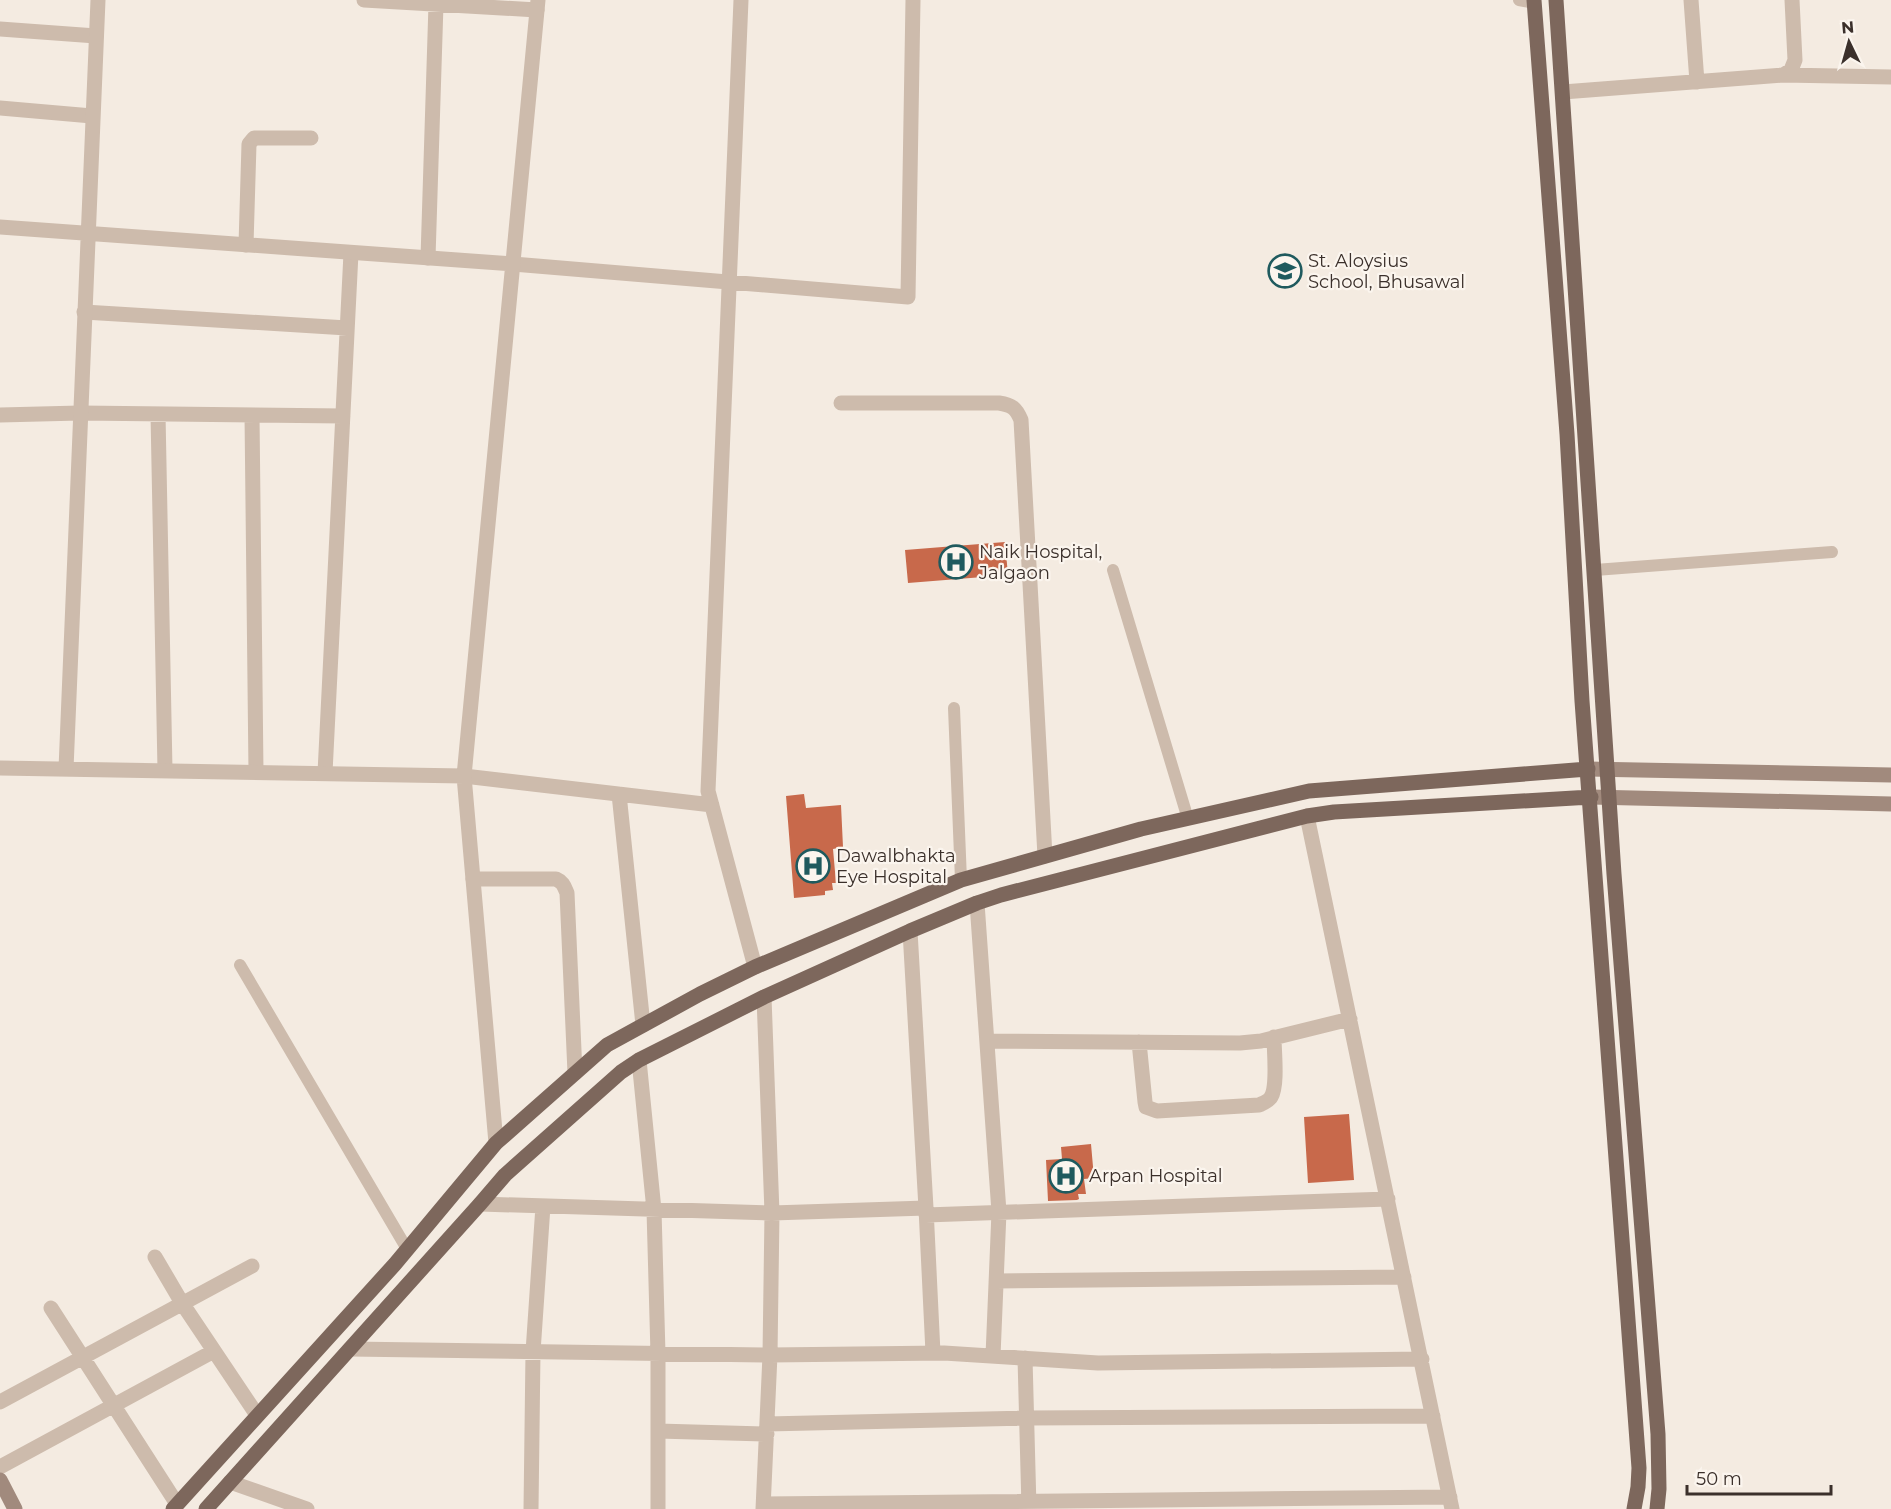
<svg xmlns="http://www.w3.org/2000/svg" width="1891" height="1509" font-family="Montserrat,sans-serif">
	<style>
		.building { fill: #c8694b }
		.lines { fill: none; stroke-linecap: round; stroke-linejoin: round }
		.service { stroke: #cdbbac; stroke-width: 12 }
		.minor { stroke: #cdbbac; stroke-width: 15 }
		.tertiary { stroke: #cdbbac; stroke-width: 15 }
		.secondary { stroke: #a18a7d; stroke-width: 15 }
		.primary { stroke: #7d675c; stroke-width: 15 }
		.labels { text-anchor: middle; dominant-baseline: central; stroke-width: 4.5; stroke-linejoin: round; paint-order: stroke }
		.poi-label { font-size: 18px; fill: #3b302b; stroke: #fbf5ee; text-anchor: start }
	</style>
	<rect width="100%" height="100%" fill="#f4ebe1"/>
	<path class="building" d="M1005,542l3,33 -100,8 -3,-33z
		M804,794l2,14 35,-3 2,42 -10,2 3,34h-4l1,7 -8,1v4l-31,3 -8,-102z
		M1349,1114l5,66 -46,3 -4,-66z
		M1091,1144l3,34 -10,1 2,15h-8l1,5 -2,1 -29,1 -2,-41 16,-1 -1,-12z"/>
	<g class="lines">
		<path class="service" d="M1519,0l15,3
			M1113,570l75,249
			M1595,570l237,-18
			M954,708l7,172
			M240,965l167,284"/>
		<path class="minor" d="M364,0l173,10
			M741,0l-33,791 47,176
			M1691,0l6,82
			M0,29l96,7
			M1783,75l108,2
			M1563,92l220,-17 8,-5 4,-10 -3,-60
			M0,108l92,8
			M246,245l3,-101 5,-6h57
			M428,258l8,-254
			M513,264l395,33 5,-297
			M84,312l263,16
			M841,403h158c13,2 17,5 22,17l24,436
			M158,414l7,356
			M0,415l80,-2 263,3
			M252,415l4,357
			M325,773l26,-520
			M464,776l248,29
			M619,794l24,231
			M1307,816l145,693
			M473,879h83c7,3 8,7 11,14l8,180
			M977,903l22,309 -6,144
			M910,931l16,277 7,145
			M987,1041l253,2 21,-2 89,-22
			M1139,1042l6,60 1,5 11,4 102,-6c4,-2 10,-4 12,-8 7,-11 3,-46 3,-60
			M639,1060l15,150 4,144v155
			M480,1204l292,9 154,-5
			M926,1215l462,-16
			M155,1257l27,46 75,112
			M996,1281l408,-4
			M51,1308l126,196
			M350,1349l420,6 174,-2 154,10 324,-4
			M1025,1358l4,150
			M0,1402l252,-136
			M767,1424l261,-6 405,-2
			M658,1431l109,3
			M0,1467l214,-116
			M230,1482l77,27
			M764,1504l686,-7
			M531,1509l2,-157 10,-146
			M763,1509l7,-154 2,-142 -8,-216"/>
		<path class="tertiary" d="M0,227l513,37
			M0,768l464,8
			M66,769l32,-769
			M496,1143l-32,-367 74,-776"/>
		<path class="secondary" d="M1588,769l303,6
			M1591,797l300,7
			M0,1480l15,29"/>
		<path class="primary" d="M1534,0l33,434 15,267 57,767 -1,19 -4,22
			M1556,0l58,874 44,560 1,55 -2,20
			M173,1509l222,-245 101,-121 111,-98 93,-51 55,-27 206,-87 180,-51 168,-38 279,-22
			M206,1509l274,-305 25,-29 116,-103 18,-12 125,-63 146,-66 67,-28 24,-8 306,-79 27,-4 257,-15"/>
	</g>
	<defs>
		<symbol id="school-ring" viewBox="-11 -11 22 22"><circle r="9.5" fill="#fbf5ee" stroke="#1f5a5e" stroke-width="1.5"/><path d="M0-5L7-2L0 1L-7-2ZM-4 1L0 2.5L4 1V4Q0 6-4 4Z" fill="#1f5a5e"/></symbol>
		<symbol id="hospital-ring" viewBox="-11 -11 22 22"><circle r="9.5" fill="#fbf5ee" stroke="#1f5a5e" stroke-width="1.5"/><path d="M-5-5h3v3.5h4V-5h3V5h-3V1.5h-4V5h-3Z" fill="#1f5a5e"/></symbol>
	</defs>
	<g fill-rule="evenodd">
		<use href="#school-ring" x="1266" y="252" width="38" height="38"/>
		<use href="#hospital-ring" x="937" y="543" width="38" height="38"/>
		<use href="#hospital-ring" x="794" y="847" width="38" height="38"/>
		<use href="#hospital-ring" x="1047" y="1157" width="38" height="38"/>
	</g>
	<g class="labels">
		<g class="poi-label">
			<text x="1308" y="261">St. Aloysius<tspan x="1308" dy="21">School, Bhusawal</tspan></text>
			<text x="979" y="552">Naik Hospital,<tspan x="979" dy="21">Jalgaon</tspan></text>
			<text x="836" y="856">Dawalbhakta<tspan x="836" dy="21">Eye Hospital</tspan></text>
			<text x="1089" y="1176">Arpan Hospital</text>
		</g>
	</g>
	<g transform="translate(1849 42) rotate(355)" stroke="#fbf5ee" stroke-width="4.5" paint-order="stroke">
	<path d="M0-4.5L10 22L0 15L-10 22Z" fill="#3b302b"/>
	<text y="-9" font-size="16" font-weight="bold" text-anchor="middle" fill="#3b302b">N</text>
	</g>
	<path d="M1687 1485v9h144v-9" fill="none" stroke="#3b302b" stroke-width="3"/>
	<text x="1696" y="1485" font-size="18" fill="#3b302b" stroke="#fbf5ee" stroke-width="4.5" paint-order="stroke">50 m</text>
</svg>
